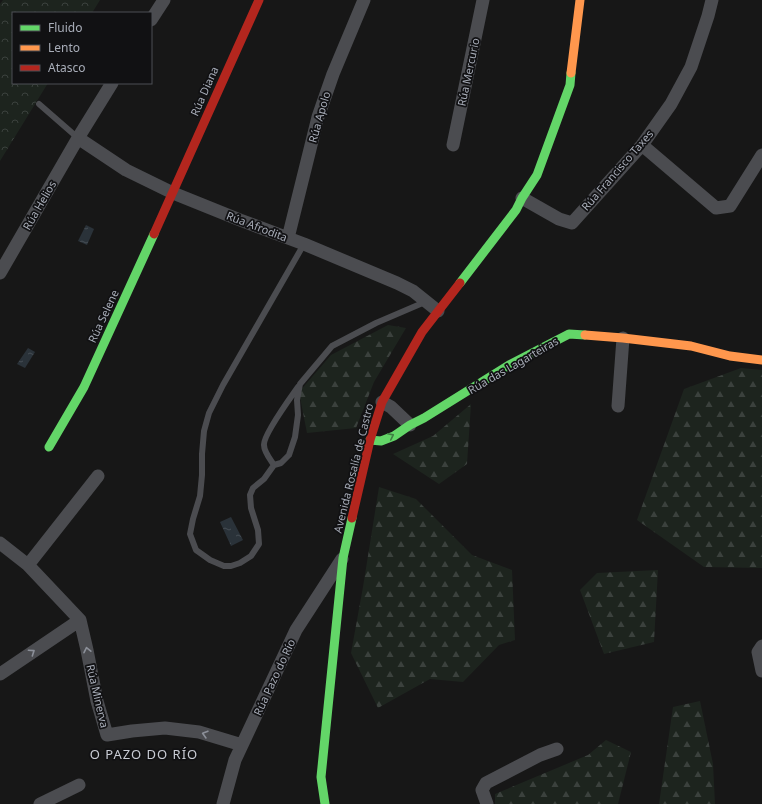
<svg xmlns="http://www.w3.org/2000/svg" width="762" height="804" font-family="'Noto Sans',sans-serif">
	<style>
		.forest { fill: url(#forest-firs) }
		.park { fill: url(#park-crowns) }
		.water { fill: url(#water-ripples) }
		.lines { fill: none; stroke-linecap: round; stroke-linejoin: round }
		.lane { stroke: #4b4c50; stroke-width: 6 }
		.street { stroke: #4b4c50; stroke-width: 13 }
		.fast { stroke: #63d668; stroke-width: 9 }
		.slow { stroke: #ff974d; stroke-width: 9 }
		.jam { stroke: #b3261e; stroke-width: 9 }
		.oneway { stroke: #3e7d42 }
		.oneway2 { stroke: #8c9099 }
		.labels { text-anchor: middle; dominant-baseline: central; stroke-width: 3.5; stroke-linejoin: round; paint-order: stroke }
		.street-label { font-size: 11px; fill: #a8adb8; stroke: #111113 }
		.quarter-label { font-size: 13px; letter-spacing: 1px; fill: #c9ccd4; stroke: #111113 }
	</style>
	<defs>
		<pattern id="forest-firs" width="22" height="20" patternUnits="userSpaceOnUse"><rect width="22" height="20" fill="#1d241e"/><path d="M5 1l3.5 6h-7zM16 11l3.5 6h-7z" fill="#3b413d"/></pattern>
		<pattern id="park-crowns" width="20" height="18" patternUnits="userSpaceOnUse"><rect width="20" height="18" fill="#1d241e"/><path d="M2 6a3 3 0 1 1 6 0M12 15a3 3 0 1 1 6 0" fill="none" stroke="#3b413d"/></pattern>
		<pattern id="water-ripples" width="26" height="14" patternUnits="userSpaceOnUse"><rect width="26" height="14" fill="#2a3239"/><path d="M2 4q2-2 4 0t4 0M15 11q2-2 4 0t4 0" fill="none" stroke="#464d54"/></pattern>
	</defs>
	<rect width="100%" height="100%" fill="#171717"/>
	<path class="forest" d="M388,325l18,3 -32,54 -18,46 -49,5 -8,-41 32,-37z
		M741,368l21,2v198l-58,-1 -67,-47 47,-131z
		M471,404l-4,60 -28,20 -46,-30 40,-18z
		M379,487l37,12 56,56 40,15 3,70 -16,5 -36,37 -33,-3 -52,29 -27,-55 12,-66z
		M658,570l-4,72 -50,12 -24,-64 17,-17z
		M700,701l13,63 2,40h-56l14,-97z
		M606,740l25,12 -13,52h-123v-10l93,-39z"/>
	<path class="park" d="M3,0h97l-8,13h-79v70h35l-48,78v-157z"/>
	<path class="water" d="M86,225l8,4 -7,16 -9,-4z
		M28,348l7,4 -10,16 -8,-4z
		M231,517l12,23 -12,6 -11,-24z"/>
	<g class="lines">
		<path class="lane" d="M39,104l39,34
			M304,244l-81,141 -14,28 -5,18 -2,23v21l-2,21 -7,23 -3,15 6,16 14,10 14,6h7l9,-3 11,-7 8,-12 -1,-14 -7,-22 -1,-13 3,-7 11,-9 10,-14 7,-2 8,-8 6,-18 3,-22 -1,-15 3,-16 32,-38 44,-23 49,-21
			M274,465c-4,-6 -10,-13 -10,-20 -1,-10 27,-48 34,-58"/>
		<path class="street" d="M151,20l13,-20
			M78,138l48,32 47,23 67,27 64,24 93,39 16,8 25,20
			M453,145l30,-145
			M642,145l74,63 14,-2 32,-51
			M522,198l37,21 13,4 70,-78 29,-41 20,-37 17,-51 4,-16
			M288,238l30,-121 15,-43 31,-74
			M0,273l78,-135 34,-55
			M382,402l9,5 19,18
			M618,406l5,-68
			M0,543l28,22 52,55 7,30 10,51 10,34 25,-4 33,-3 34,4 43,13
			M28,565l70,-89
			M762,646l-4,6 4,19
			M0,674l80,-54
			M40,804l39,-19
			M223,804l12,-44 61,-130 46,-71
			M487,804l-5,-14 4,-7 54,-28 17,-6"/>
		<path class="fast" d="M460,283l56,-73 6,-12 15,-23 33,-90 1,-12
			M370,440l11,1 13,-5 16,-11 14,-7 85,-53 60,-31 16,1
			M49,447l35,-60 70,-153
			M325,804l-4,-27 22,-219 9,-40"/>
		<path class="slow" d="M571,73l9,-73
			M585,335l38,3 68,8 39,10 32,4"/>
		<path class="jam" d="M154,234l105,-234
			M352,518l18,-78 12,-38 40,-70 38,-49"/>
	</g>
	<defs><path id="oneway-chevron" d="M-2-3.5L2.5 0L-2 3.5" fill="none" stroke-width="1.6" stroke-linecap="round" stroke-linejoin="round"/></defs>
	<use class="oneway" href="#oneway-chevron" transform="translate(391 436) rotate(-26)"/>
	<g class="oneway2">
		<use href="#oneway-chevron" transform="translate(87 650) rotate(-102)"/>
		<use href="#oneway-chevron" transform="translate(32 652) rotate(-34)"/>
		<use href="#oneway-chevron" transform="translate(205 734) rotate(-164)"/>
	</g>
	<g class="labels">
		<g class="street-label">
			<text transform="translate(468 72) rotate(-78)">Rúa Mercurio</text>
			<text transform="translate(204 91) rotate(-66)">Rúa Diana</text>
			<text transform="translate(319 117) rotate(-74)">Rúa Apolo</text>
			<text transform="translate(617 170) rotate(-49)">Rúa Francisco Taxes</text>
			<text transform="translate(39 205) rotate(-60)">Rúa Helios</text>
			<text transform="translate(257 226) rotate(21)">Rúa Afrodita</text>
			<text transform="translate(103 316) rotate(-65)">Rúa Selene</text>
			<text transform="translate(513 365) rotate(-30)">Rúa das Lagarteiras</text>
			<text transform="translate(353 468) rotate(-76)">Avenida Rosalía de Castro</text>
			<text transform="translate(274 677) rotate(-65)">Rúa Pazo do Río</text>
			<text transform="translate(98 696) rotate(77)">Rúa Minerva</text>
		</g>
		<g class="quarter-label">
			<text x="144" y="754">O PAZO DO RÍO</text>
		</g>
	</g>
	<rect x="12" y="12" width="140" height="72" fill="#111113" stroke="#4d4f55"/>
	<rect x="20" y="25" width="20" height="6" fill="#63d668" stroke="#4d4f55"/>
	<text x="48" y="32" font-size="12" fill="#a8adb8">Fluido</text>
	<rect x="20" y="45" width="20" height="6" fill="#ff974d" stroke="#4d4f55"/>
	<text x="48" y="52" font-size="12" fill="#a8adb8">Lento</text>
	<rect x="20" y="65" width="20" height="6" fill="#b3261e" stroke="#4d4f55"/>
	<text x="48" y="72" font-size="12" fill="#a8adb8">Atasco</text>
</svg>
